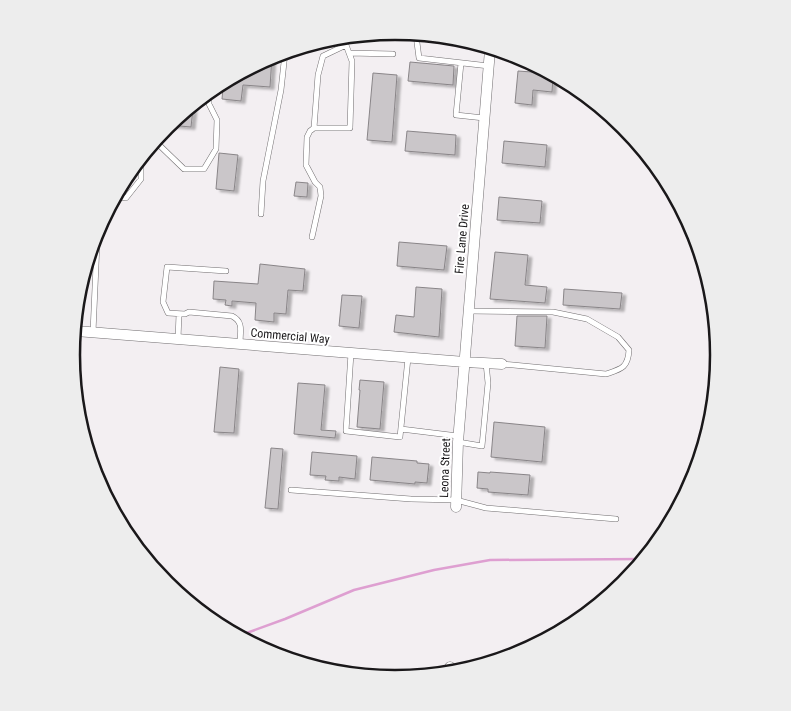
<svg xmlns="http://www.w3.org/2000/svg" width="791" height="711" font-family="'Roboto Condensed',sans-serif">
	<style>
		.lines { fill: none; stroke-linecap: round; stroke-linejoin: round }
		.stream { stroke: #de9fd1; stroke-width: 2.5 }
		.building { fill: #cac6c9; stroke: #898588; filter: url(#shadow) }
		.lane-casing { stroke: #716e70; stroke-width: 6 }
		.street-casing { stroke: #716e70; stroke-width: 11 }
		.lane { stroke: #fff; stroke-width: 5 }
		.street { stroke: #fff; stroke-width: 10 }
		.labels { text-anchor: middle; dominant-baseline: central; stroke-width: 4; stroke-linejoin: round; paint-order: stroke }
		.street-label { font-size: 12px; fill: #1a181a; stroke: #fff }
		.rim { fill: none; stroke: #1a181a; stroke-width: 2.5 }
	</style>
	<defs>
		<filter id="shadow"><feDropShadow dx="4" dy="2.5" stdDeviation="1" flood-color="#0004"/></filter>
	</defs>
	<rect width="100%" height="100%" fill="#f3eff2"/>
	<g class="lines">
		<path class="stream" d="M241,635l44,-16 69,-29 80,-20 56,-10 152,-1"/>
	</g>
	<path class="building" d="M272,56l-2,31 -27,-2 -2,16 -19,-2 1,-11z
		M410,62l44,4 -1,19 -45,-4z
		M518,71l28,2 7,5 -1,14 -19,-2 -1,15 -17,-2z
		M373,73l24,2 -5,67 -25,-2z
		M193,109l-2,18 -23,-2 19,-12z
		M407,131l49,4 -1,20 -50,-4z
		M504,141l43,4 -2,22 -43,-4z
		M219,153l19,2 -4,36 -18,-2z
		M296,182l12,1 -1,14 -13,-1z
		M499,197l43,4 -2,22 -43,-3z
		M399,242l48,4 -3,24 -47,-4z
		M495,252l33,3 -3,30 22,2 -2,16 -55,-4z
		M260,264l45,5 -2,22 -15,-1 -2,24 -12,-1v9l-19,-2 1,-17 -24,-2v5l-7,-1 1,-5 -13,-1 1,-18 44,3z
		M416,287l26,2 -3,48 -45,-5 2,-17 18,2z
		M564,289l58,4 -2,16 -57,-4z
		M342,295l20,1 -3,32 -20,-2z
		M517,316h30l-2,32 -30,-2z
		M220,367l19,2 -5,64 -20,-1z
		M360,380l24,2 -4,47 -23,-2 3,-37h-1z
		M298,383l27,2 -4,45 15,1 -1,7 -41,-4z
		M494,422l51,5 -3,35 -51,-5z
		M271,448l12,1 -5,60 -13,-1z
		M312,452l45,4 -2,23 -16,-2v4l-14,-1 1,-4 -16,-1z
		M372,457l45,4v2l12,1 -2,19 -12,-1v2l-45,-4z
		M478,472l12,1v-1l40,3 -2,20 -40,-3v-3l-11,-1z"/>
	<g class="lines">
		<defs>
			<path id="lane" d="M416,35l3,23 70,8
				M346,45l-23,11 -5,19 -4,53h36l2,-67 -6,-16v-4
				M349,53l44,1
				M461,63l-5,52 28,3
				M156,142l28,27h20l12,-20 1,-29 -8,-16v-7
				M119,197l7,1 15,-19v-16
				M261,214l2,-33 18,-91 4,-37
				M312,237l9,-41 -1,-9 -5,-5 -9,-17 1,-28 3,-6 4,-3
				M226,271l-59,-4 -4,35 5,11 17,1 4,-2 43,4c12,6 8,15 8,28
				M469,311l84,1 34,7 31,18 11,13c-1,18 -8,19 -23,24l-104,-10
				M93,332l4,-89 2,-17
				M178,339l1,-25
				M351,353l-5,78 54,6 8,-79
				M401,429l57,7
				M458,442l24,4 6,-63 -2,-20
				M291,490l120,9 45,1 30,8 130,11"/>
			<path id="street" d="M76,331l389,31 37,2
				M456,507l2,-65 32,-392
				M450,669v-2"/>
		</defs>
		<use href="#lane" class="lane-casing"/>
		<use href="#street" class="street-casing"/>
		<use href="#lane" class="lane"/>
		<use href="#street" class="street"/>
	</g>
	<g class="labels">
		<g class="street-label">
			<text transform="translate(462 239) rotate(-85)">Fire Lane Drive</text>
			<text transform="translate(290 336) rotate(5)">Commercial Way</text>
			<text transform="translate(445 468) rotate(-88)">Leona Street</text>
		</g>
	</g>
	<path d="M0 0H791V711H0ZM80 355a315 315 0 1 1 630 0a315 315 0 1 1-630 0Z" fill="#ededed" fill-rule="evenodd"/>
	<path class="rim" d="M80 355a315 315 0 1 1 630 0a315 315 0 1 1-630 0Z"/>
</svg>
